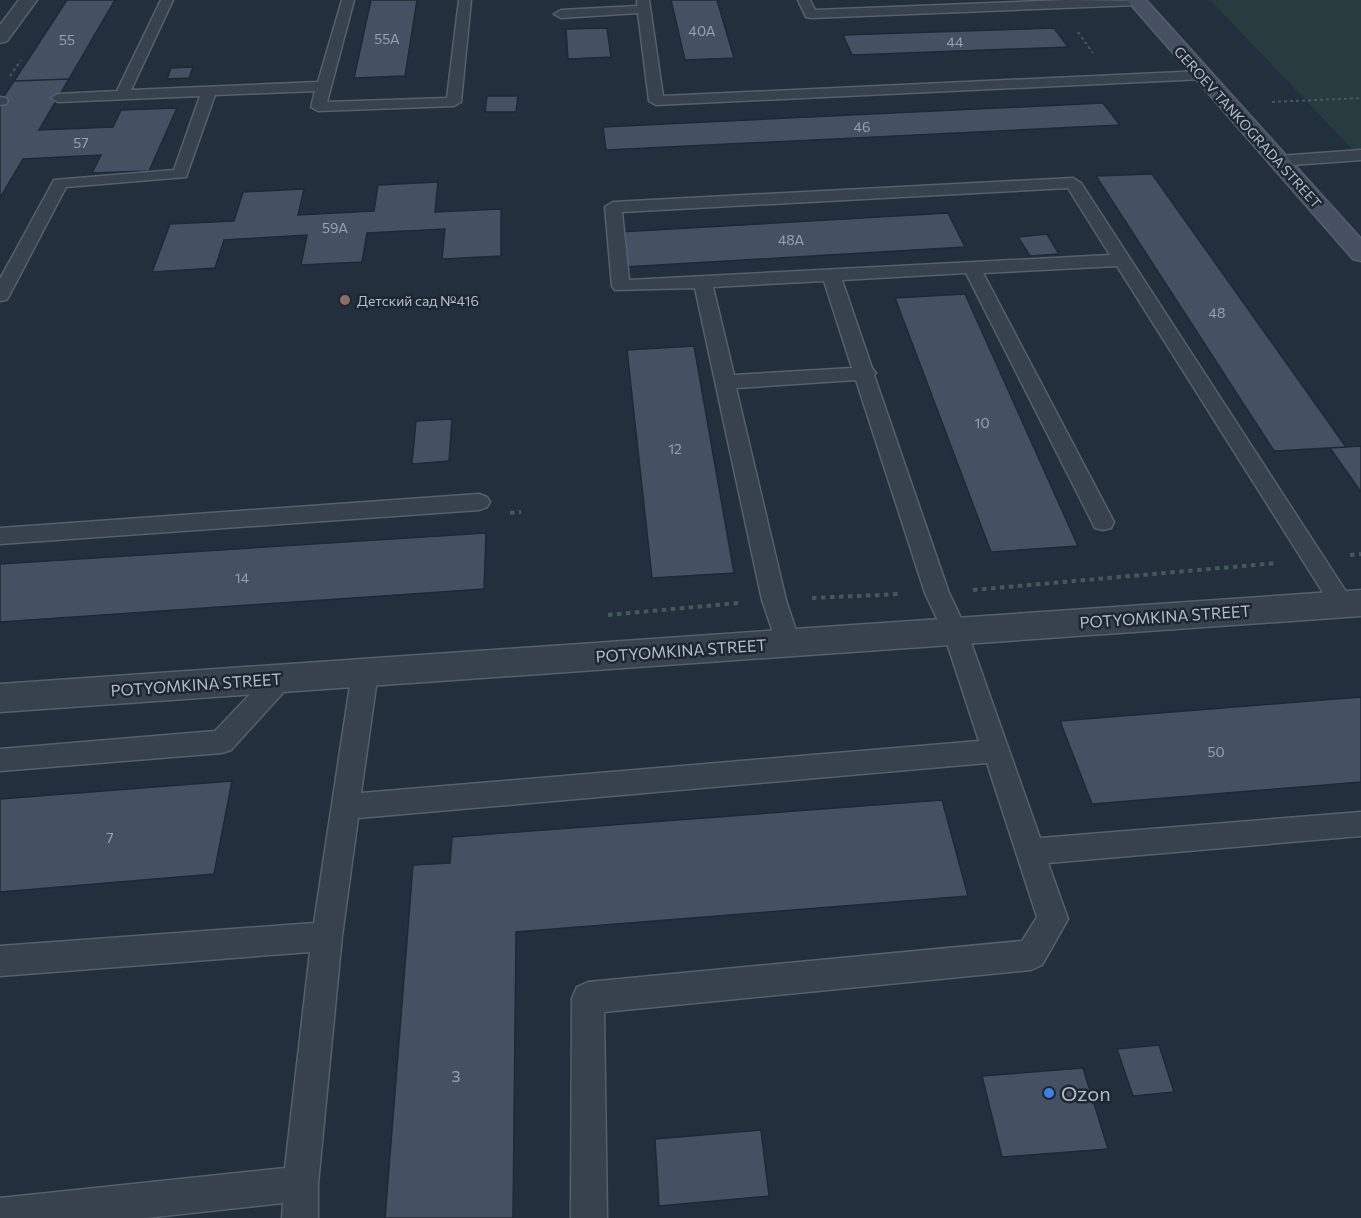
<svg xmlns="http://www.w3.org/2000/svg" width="1361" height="1218" font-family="Commissioner,sans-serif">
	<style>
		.green { fill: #263c3f }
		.building { fill: #455162; stroke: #1f2835; stroke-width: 1.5 }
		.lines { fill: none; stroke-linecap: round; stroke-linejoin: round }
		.service-casing { stroke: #565f6c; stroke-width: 3 }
		.minor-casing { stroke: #565f6c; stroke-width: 3 }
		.tertiary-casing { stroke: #565f6c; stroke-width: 3 }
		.secondary-casing { stroke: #565f6c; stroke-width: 3 }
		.path-far1 { stroke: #44595c; stroke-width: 2; stroke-dasharray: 3 3; stroke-linecap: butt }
		.path { stroke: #44595c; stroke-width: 4; stroke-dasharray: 4.5 4.5; stroke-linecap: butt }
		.service { fill: #38414e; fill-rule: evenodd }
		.minor { fill: #38414e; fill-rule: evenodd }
		.tertiary { fill: #38414e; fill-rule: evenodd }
		.secondary { fill: #465061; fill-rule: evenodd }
		.education-dot { fill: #8d6e63; stroke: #1d2633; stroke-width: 2 }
		.shop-dot { fill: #3f7fe0; stroke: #1d2633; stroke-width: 2 }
		.labels { text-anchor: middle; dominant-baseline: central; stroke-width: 5; stroke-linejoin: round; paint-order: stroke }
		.number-label { font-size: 14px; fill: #98a1af }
		.far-street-label { font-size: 14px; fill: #b4bcc9; stroke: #1d2633 }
		.far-poi-label { font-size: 14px; fill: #b4bcc9; stroke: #1d2633; text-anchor: start }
		.street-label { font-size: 16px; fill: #b4bcc9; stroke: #1d2633 }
		.near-number-label { font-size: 16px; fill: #98a1af }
		.near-poi-label { font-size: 20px; fill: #b4bcc9; stroke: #1d2633; text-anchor: start }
	</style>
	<rect width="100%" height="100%" fill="#242f3e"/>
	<path class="green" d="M1210,0h151v158z"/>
	<path class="building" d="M67,0h48l-46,79 -55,2z
		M371,0h46l-12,76 -51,2z
		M671,0h46l17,58 -49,2z
		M607,28l4,29 -43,2 -2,-30z
		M1054,28l14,19 -216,8 -9,-20z
		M193,67l-4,11 -22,1 4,-11z
		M69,79l-30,51 74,-3 8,-17 56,-2 -28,63 -57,2 9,-18 -78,4 -23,39v-96l14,-21z
		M487,96h31l-2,16h-31z
		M1103,103l17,22 -514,25 -3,-23z
		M1152,174l194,273 -72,4 -178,-275z
		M438,182l-3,30 66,-3v47l-59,3 3,-30 -78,4 -5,29 -61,3 6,-30 -83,5 -9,28 -63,4 18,-48 64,-3 9,-29 61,-3 -6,26 76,-4 4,-26z
		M948,213l17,34 -341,20 -5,-35z
		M1047,234l12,20 -29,2 -12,-19z
		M965,294l113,252 -87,6 -96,-254z
		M694,346l40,227 -82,5 -25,-228z
		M452,419l-3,42 -37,3 4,-43z
		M1361,446v46l-31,-44z
		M486,533l-2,56 -484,33v-58z
		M1361,697v85l-269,22 -32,-83z
		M232,781l-18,93 -214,18v-93z
		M942,800l26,96 -452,36 -3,286h-128l28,-353 37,-2 2,-26z
		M1159,1045l15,47 -41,4 -16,-47z
		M1083,1068l25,81 -106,8 -20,-81z
		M761,1130l8,66 -110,10 -4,-67z"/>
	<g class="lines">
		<defs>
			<path id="service" d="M161,0h12l-42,90 187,-8 24,-82h12l-27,102 120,-4 12,-98h12l-10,102 -7,4 -136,5 -7,-4 4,-16 -100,4 -29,82 -120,10 -57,109 -3,4 -6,1v-22l54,-99 120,-10 26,-74 -142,6 -7,-4 7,-4 59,-3z
				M637,0h12l14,96 540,-25 7,4 -7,4 -547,26 -7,-4 -11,-88 -77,5 -7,-4 7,-4 76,-4z
				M798,0h12l5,10 251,-10 77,1 -6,4 -326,13 -5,-1z
				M0,97l6,1 2,3 -2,3 -6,1z
				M1361,150v10l-83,6 -8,-5 8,-5z
				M1073,178l8,5 273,421 -4,6 -8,3 -8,-3 -217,-344 -134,7 131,249 -3,6 -8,2 -8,-2 -3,-6 -126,-249 -124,7 30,88 4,5 -2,2 75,218 18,38 73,207 321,-26v24l-313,27 20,56 -26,46 -11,5 -427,42 3,206h-36l1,-220 5,-11 11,-5 434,-41 15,-24 -50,-154 -629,55 -16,118 -24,248v34h-36l1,-15 -138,15h-145v-20l285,-30 25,-216 -310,24v-30l314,-23 38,-251 4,-7 9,-3 9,3 4,7 -17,121 618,-52 -36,-110 -18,-38 -69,-213 -120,8 50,212 14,43 -3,7 -9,3 -9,-3 -17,-50 -67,-312 -80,2 -3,-4 -7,-79 8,-5zM1068,188l42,67 -481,25 -7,-68zM824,281l28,87 -118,7 -21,-88z
				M479,494l8,3 3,5 -3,5 -8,3 -479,34v-16z
				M281,668l9,3 4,7 -4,7 -59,65 -9,3 -222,18v-22l215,-18 57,-60z"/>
			<path id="minor" d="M19,0h18l-30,41 -7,2v-18z"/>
			<path id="tertiary" d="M1361,590v26l-1361,96v-28z"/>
			<path id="secondary" d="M1127,0h19l215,239v22l-8,-2z"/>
		</defs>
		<use href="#service" class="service-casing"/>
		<use href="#minor" class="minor-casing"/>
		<use href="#tertiary" class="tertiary-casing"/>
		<use href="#secondary" class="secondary-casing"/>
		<path class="path-far1" d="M1078,32l15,21
			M10,76l11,-16
			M1272,102l89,-4"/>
		<path class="path" d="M510,513l11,-1
			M1350,555l11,-1
			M973,590l304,-27
			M812,598l88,-4
			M608,615l130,-12"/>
		<use href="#service" class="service"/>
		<use href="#minor" class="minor"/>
		<use href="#tertiary" class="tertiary"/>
		<use href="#secondary" class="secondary"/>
	</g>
	<circle class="education-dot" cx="345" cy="300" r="6"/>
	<circle class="shop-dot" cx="1049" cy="1093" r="6"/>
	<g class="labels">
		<g class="number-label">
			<text x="702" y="30">40А</text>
			<text x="387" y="38">55А</text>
			<text x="67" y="39">55</text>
			<text x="955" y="41">44</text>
			<text x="862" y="126">46</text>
			<text x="81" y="142">57</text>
			<text x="335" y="227">59А</text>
			<text x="791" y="239">48А</text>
			<text x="1217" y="312">48</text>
			<text x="982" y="422">10</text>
			<text x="675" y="448">12</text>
			<text x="242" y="577">14</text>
			<text x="1216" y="751">50</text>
			<text x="110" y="837">7</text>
		</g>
		<g class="far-street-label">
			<text transform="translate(1248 127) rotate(48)">GEROEV TANKOGRADA STREET</text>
		</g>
		<g class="far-poi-label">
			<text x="357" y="300">Детский сад №416</text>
		</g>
		<g class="street-label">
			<text transform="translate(1165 616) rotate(-4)">POTYOMKINA STREET</text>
			<text transform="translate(681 650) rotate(-4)">POTYOMKINA STREET</text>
			<text transform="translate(196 684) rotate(-4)">POTYOMKINA STREET</text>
		</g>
		<g class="near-number-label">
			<text x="456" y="1075">3</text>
		</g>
		<g class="near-poi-label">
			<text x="1061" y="1093">Ozon</text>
		</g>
	</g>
</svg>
